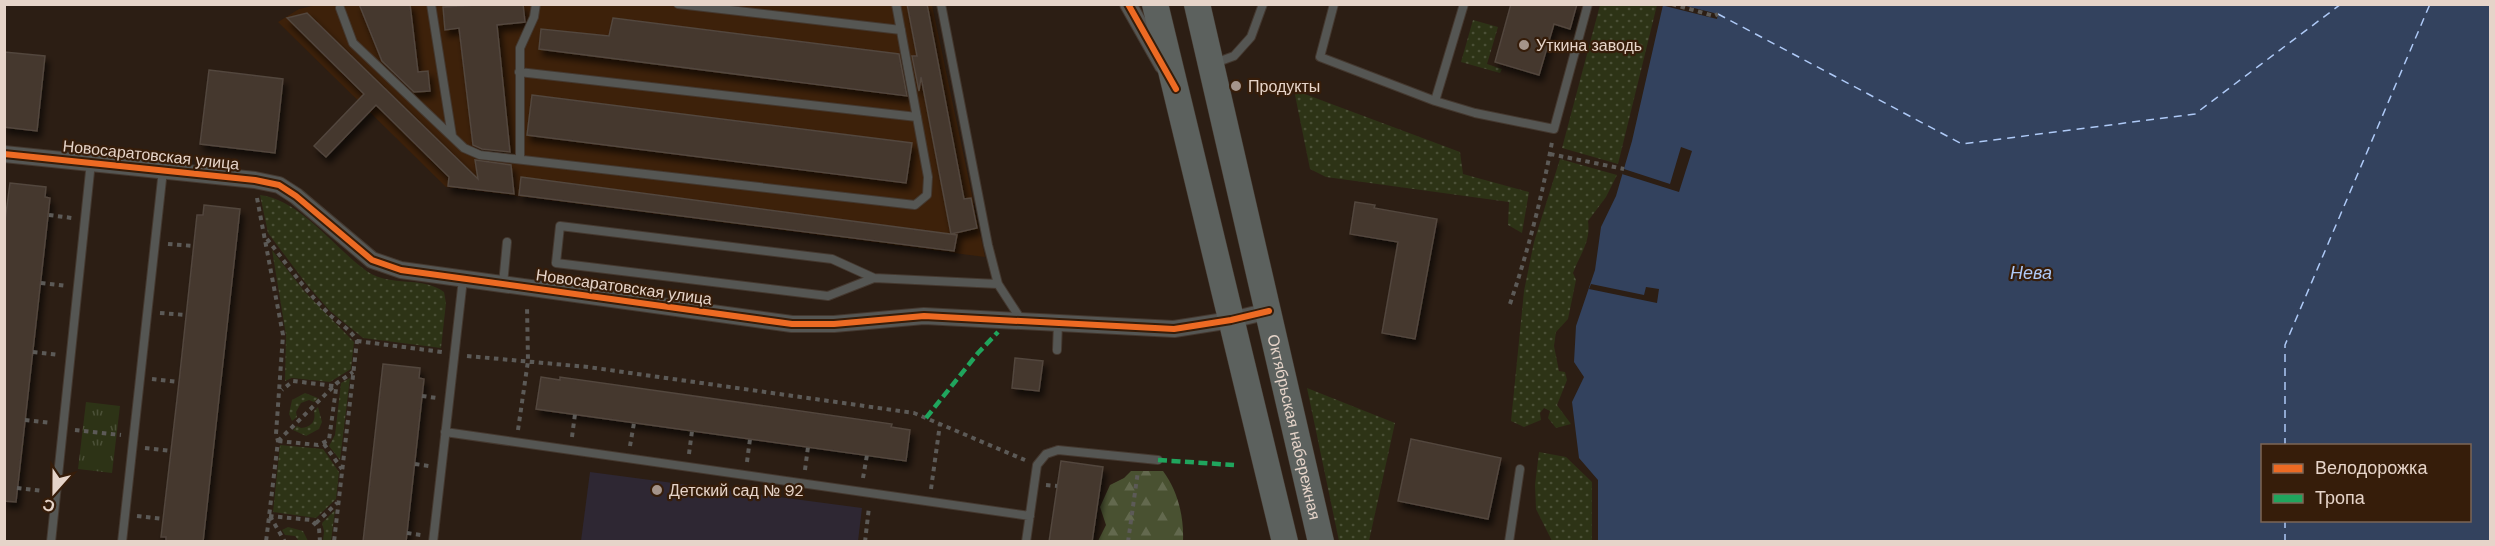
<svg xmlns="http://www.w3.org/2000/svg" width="2495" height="546" font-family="'DM Sans',sans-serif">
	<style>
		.built { fill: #3d210a }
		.education { fill: #2e2733 }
		.grass { fill: url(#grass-dots) }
		.forest { fill: url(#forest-firs) }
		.park { fill: url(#park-tufts) }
		.water { fill: #33425e; fill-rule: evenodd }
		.pier { fill: #2c1e14 }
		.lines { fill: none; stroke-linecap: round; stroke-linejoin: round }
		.ferry { stroke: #aec9f6; stroke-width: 1.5; stroke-dasharray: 8 6; stroke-linecap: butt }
		.building { fill: #44372f; stroke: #52463d; stroke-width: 1.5; filter: url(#shadow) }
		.service-casing { stroke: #44382f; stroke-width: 10 }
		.minor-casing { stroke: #44382f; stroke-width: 18 }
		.primary-casing { stroke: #44382f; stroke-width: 27 }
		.path { stroke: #5c5a57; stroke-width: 4; stroke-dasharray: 4.5 4.5; stroke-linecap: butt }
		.service { stroke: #555653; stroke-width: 8 }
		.minor { stroke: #555653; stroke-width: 16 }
		.primary { stroke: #5c615e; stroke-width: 26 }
		.quiet { stroke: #20a55d; stroke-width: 4.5; stroke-dasharray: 9 4.5; stroke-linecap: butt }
		.cycleway-casing { stroke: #361d0a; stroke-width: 10 }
		.cycleway { stroke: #ed6a23; stroke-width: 6 }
		.poi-dot { fill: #a5948a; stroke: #361d0a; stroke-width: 2 }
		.labels { text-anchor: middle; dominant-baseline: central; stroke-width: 4.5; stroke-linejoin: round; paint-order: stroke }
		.poi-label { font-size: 16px; fill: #e6d4c9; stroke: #361d0a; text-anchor: start }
		.street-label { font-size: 16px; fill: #e6d4c9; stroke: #361d0a }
		.water-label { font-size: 18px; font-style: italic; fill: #aec9f6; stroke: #361d0a }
	</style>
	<defs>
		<pattern id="grass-dots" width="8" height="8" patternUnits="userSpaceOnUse" patternTransform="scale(1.5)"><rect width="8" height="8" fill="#2d3316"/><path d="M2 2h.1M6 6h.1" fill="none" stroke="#4b5037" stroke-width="1.8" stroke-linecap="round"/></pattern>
		<pattern id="forest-firs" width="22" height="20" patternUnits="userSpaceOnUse" patternTransform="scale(1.5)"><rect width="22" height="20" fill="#495131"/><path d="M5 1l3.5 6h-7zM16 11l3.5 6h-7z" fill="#63694e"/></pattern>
		<pattern id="park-tufts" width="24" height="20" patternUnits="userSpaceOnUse" patternTransform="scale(1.5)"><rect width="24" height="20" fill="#2d3316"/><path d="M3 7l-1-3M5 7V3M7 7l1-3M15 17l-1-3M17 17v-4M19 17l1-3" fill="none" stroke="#4b5037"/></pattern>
		<filter id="shadow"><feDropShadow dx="3.5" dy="6" stdDeviation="3" flood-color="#0009"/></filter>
	</defs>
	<rect width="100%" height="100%" fill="#2c1e14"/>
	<path class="built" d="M321,4l611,1 53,252 -539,-70 -168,-165 21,-13z"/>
	<path class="education" d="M590,472l272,36 -4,33h-277z"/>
	<path class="grass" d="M1600,5h57l-39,159 -56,-16z
		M1473,20l25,7 -11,37 15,5 -2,4 -39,-11z
		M1294,90l166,62 3,22 66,18 -7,41 -14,-8 1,-23 -183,-25 -16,-8z
		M1560,159l57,16 -11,22 -18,24c3,21 -8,33 -15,52l3,7 -8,39 -12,13 -2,14 5,25 6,1 2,8 -10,25 14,19 -15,4 -8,-10 2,-7 -6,-3 -4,5 1,7 -17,7 -13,-6 13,-130 10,-49z
		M260,195c41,5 75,54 108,77 23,15 55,4 76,20l2,11 -5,45 -78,-10 -33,-27 -22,-25 -40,-53z
		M272,250l32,41 50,51 -3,27 -21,13 -38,-4 -7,3 1,-46z
		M350,378l-10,82 -11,-14 6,-11 6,-52z
		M1307,388l88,35 -26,118h-30z
		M305,393l13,5 -4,4 -5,-2 -8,3 -5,9 1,5 -5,4 -3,-7 3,-14z
		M318,407l4,15 -3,7 -13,7 -13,-6 4,-4 4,2c11,-1 15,-7 13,-17z
		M280,445l43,4 16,23 -3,27 -20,19 -43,-6z
		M1539,452l27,5 26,25v59h-40l-16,-32 -1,-24z
		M335,510l-4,31h-8l1,-10 -2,-8z
		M288,527l15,4 5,10h-9l-4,-5 -10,-1 -3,-5z"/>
	<path class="forest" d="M1131,471h32c15,20 21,46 20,70h-85l8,-16 -6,-18 10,-22 14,-7z"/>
	<path class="park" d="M86,402l34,4 -8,67 -34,-4z"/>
	<path class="water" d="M1663,5h827v536h-892v-61l-19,-22 -7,-56 12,-25 -10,-15 2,-36 19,-56 6,-43 15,-31 16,-55zM2262,446h208v74h-208z"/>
	<path class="pier" d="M1661,5h21l36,9 -1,5z
		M1681,147l11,4 -13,41 -57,-18 2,-5 46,15z
		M1591,284l53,11 2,-8 13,2 -2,14 -68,-14z"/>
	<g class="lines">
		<path class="ferry" d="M1718,14l244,130 233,-30 146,-110
			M2285,446v-101l145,-341
			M2285,520v22"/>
	</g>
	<path class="building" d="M359,4h51l8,68 10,-1 2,20 -16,1 -32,-31z
		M495,4h28l2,18 -28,3 13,127 -28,-3 -9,-4 -14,-117 -14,2 -2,-23z
		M907,4h20l37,195 7,-1 6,30 -26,6 -30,-157 -2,14 -7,-35h5z
		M1511,4h66l-7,25 -16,-5 -15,51 -44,-13z
		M307,13l171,166 -3,-19 36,5 3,29 -66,-8 1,-9 -73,-72 -50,52 -12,-11 50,-52 -77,-76z
		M613,18l286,36 8,42 -368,-47 2,-20 68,7z
		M4,52l41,4 -8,75 -33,-4z
		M209,70l74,9 -8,74 -75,-9z
		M532,95l380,48 -6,40 -379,-48z
		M521,177l436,58 -3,16 -435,-56z
		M10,183l36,4 -1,10 5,1 -34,304 -12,-1v-273z
		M1355,202l20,3 -1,3 63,11 -22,120 -33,-6 16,-91 -48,-8z
		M204,205l36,4 -37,333h-37v-5h-5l18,-155 18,-167h6z
		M1015,358l28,3 -4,30 -27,-3z
		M383,364l37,4 -1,10 5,1 -18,163h-43z
		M541,377l19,3v-3l332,47 -1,3 19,3 -4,31 -370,-52z
		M1411,439l90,19 -13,61 -90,-18z
		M1061,461l42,6 -11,75h-43z"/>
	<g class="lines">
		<defs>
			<path id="service" d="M431,4l21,132
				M678,4l223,26
				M941,4l47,241 10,39 24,37
				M1334,4l-14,53 115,44 40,12 79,16 34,-125
				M340,8l13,35 111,105 16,7 435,50 12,-10 1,-18 -32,-173
				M1215,63l19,-7 17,-19 12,-33
				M519,72l398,45
				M1435,101l29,-97
				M520,159v-111l14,-31 2,-13
				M874,278l-42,-19 -272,-33 -4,37 272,33 46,-18 124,6
				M503,284l4,-42
				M1057,350l1,-27
				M445,432l585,84
				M51,542l40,-380
				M122,542l41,-372
				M433,542l30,-263
				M1026,542l11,-77 9,-11 12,-4 100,10
				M1509,542l11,-73"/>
			<path id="minor" d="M1128,4l35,62
				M4,154l251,26 24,5 17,11 76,64 29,10 391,54h42l90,-8 250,13 57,-9 38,-9"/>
			<g id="primary">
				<path d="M1155,4l130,538"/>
				<path id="s1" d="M1197,4l124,538"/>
			</g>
		</defs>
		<use href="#service" class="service-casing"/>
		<use href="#minor" class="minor-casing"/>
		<use href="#primary" class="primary-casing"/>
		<path class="path" d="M1672,4l42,12 4,-2
			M1550,154l74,15
			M257,198l26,137 -7,99 2,7 -12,101
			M49,215l23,3
			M267,239c19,24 37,50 60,73 9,10 24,17 30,29l-23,201
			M168,244l26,2
			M41,283l26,3
			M1510,304c18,-53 32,-107 42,-162
			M160,313l26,2
			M357,341l85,11
			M33,352l26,3
			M467,356l121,11 326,46 111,47
			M152,379l27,3
			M422,396l15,2
			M25,420l26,3
			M75,430l46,5
			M518,430l10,-69 -1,-55
			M572,437l3,-23
			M278,441l40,4 11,-5 7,-51 -2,-3 -41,-5 -11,9
			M278,441l59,-58 16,-11
			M324,444l18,25
			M630,446l4,-23
			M145,448l26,3
			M689,454l3,-23
			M747,462l3,-23
			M415,464l14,2
			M805,470l3,-23
			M863,478l4,-23
			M1046,485l11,1
			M17,488l26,3
			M931,489l9,-65
			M137,516l26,3
			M269,516l42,4 8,8 1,14
			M270,516l15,26
			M316,523l21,-20
			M407,533l14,2
			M865,542l4,-35
			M1128,542l10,-71"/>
		<use href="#service" class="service"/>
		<use href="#minor" class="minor"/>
		<use href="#primary" class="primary"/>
		<path class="quiet" d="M926,418l52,-65 20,-21
			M1158,460l76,5"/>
		<defs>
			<path id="cycleway" d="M1128,4l48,85
				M4,154l251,26 24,5 17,11 76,64 29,10 391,54h42l90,-8 250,13 57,-9 38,-9"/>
		</defs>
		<use href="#cycleway" class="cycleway-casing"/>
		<use href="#cycleway" class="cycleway"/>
	</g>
	<g class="poi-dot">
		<circle cx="1524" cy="45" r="6"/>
		<circle cx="1236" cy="86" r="6"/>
		<circle cx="657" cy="490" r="6"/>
	</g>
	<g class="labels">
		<g class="poi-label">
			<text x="1536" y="45">Уткина заводь</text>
			<text x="1248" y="86">Продукты</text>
			<text x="669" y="490">Детский сад № 92</text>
		</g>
		<g class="street-label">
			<text transform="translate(151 155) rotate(6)">Новосаратовская улица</text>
			<text transform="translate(624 287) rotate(8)">Новосаратовская улица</text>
			<text stroke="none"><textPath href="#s1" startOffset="434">Октябрьская набережная</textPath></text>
		</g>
		<g class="water-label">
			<text x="2031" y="273">Нева</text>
		</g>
	</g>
	<rect width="2495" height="546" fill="none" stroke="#e6d4c9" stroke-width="12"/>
	<rect x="2261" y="444" width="210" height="78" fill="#361d0a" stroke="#7c6656" stroke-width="1.5"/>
	<rect x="2273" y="464" width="30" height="9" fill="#ed6a23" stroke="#7c6656" stroke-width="1.5"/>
	<text x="2315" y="474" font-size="18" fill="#e6d4c9">Велодорожка</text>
	<rect x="2273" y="494" width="30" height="9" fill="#20a55d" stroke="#7c6656" stroke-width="1.5"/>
	<text x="2315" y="504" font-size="18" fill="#e6d4c9">Тропа</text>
	<g transform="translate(54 492) rotate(201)" stroke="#361d0a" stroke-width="4.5" paint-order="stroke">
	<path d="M0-4.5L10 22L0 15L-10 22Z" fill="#e6d4c9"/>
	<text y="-9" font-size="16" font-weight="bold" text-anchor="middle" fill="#e6d4c9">С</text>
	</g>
</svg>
